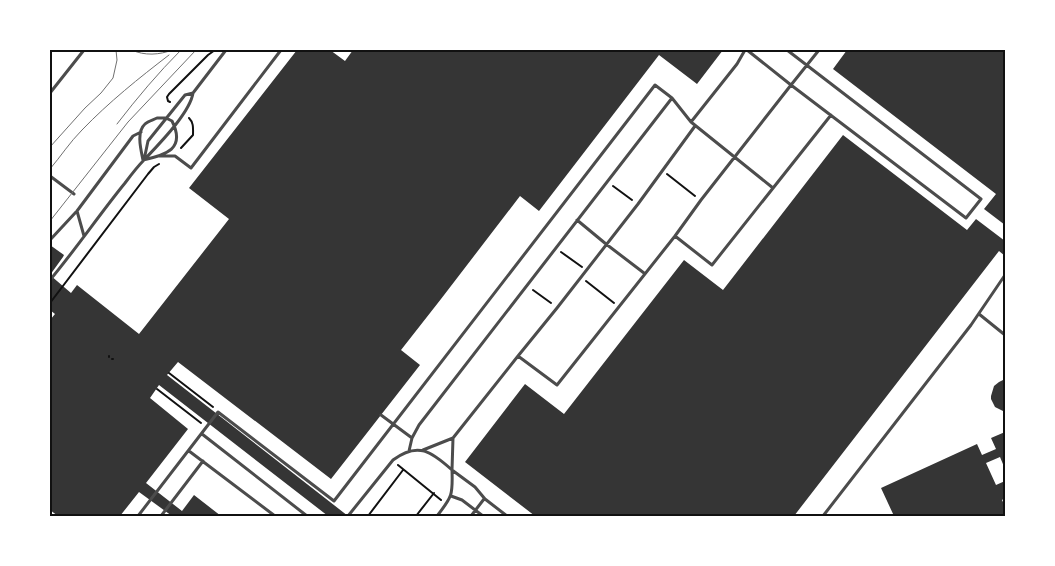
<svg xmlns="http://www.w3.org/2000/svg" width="1055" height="566" font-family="'Asap Condensed',sans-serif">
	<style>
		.building { fill: #353535 }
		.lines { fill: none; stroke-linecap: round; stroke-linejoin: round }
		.path { stroke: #111; stroke-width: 2 }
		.service { stroke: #4c4c4c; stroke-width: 3 }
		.tram { stroke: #707070; stroke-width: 1 }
		.neatline { fill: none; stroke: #111; stroke-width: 2 }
	</style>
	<rect width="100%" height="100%" fill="#fff"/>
	<path class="building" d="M297,50h33l15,11 8,-11h370l-26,34 -38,-29 -120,156 -19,-15 -79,103 -40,51 19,15 -89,114 -153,-117 -11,13 181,141h-20l-169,-131 -9,13 38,31 -42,54 36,28 12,-16 27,21h-49l-33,-24 -19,24h-62l-8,-6v-190l5,-6 -5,-4v-35l21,18 6,-8 62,49 90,-115 -40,-31z
		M847,50h158v175l-21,-16 12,-15 -163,-125z
		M843,135l124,95 9,-11 29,22v15l-6,-5 -205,265h-259l-70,-54 60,-78 39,30 120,-154 39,30z
		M50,245l14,10 -1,2 -13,18z
		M1005,379v33l-10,-5 -4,-8v-3l3,-10 5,-4z
		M1005,432v37l-5,-12 -14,6 10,22 9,-4v17l-3,2 3,6v10h-111l-13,-28 96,-44 5,11 14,-6 -5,-11z"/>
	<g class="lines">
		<path class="path" d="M170,102l-2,-1 -1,-4 2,-3 39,-39 7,-5
			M181,148l12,-13c0,-6 1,-12 -4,-17
			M667,174l28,22
			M613,186l19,14
			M561,252l21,15
			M586,281l28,22
			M533,290l18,13
			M50,303l98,-129 6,-7 5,-3
			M109,357v-1
			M112,359h1
			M169,373l44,34
			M157,389l44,34
			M398,465l43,35
			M368,516l35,-46
			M416,516l18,-23"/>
		<path class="service" d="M747,50l44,35 28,-35
			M50,93l34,-43
			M157,118h9l6,3c14,28 -6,34 -29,39 -2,-10 -7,-28 2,-36 3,-3 8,-4 12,-6z
			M691,122l82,66
			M160,156h15l16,12 90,-118
			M144,160l4,-19 37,-46 8,-2
			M50,176l24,18
			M577,220l29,24 38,29
			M84,236l-7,-25 56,-75 8,-4
			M675,236l37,29 119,-150
			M50,240l26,-28
			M50,280c26,-31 49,-65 75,-97 6,-8 12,-16 19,-23 14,-15 46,-47 49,-67l33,-43
			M979,314l26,21
			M518,356l39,-48 81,-104 57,-78
			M381,415l31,23
			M202,434l105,82
			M453,438l-1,32 23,17 10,12 22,17
			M423,450l30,-12 65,-82 39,29 118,-149 26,-36 90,-115 175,133 15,-19 -194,-149
			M189,451l86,65
			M409,451l3,-13 7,-13 253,-327 19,24 46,-58 8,-14
			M451,496l11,4 21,16
			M138,516l80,-104 116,89 321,-416 17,13
			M161,516l42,-55
			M348,516l45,-56c25,-19 39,-8 59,10 1,25 0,27 -15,46
			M471,516l13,-17
			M823,516l148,-191 34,-50"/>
		<path class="tram" d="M132,50c12,6 28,5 40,0
			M117,124c20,-26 41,-51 64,-74
			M50,147l35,-39 16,-15 12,-15 4,-18 -1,-10
			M50,169c11,-13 20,-27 32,-39 27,-28 57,-52 87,-75
			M50,221l78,-99 68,-72"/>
	</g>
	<rect width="1055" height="566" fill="none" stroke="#ffffff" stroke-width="102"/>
	<rect x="51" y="51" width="953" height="464" class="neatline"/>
</svg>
